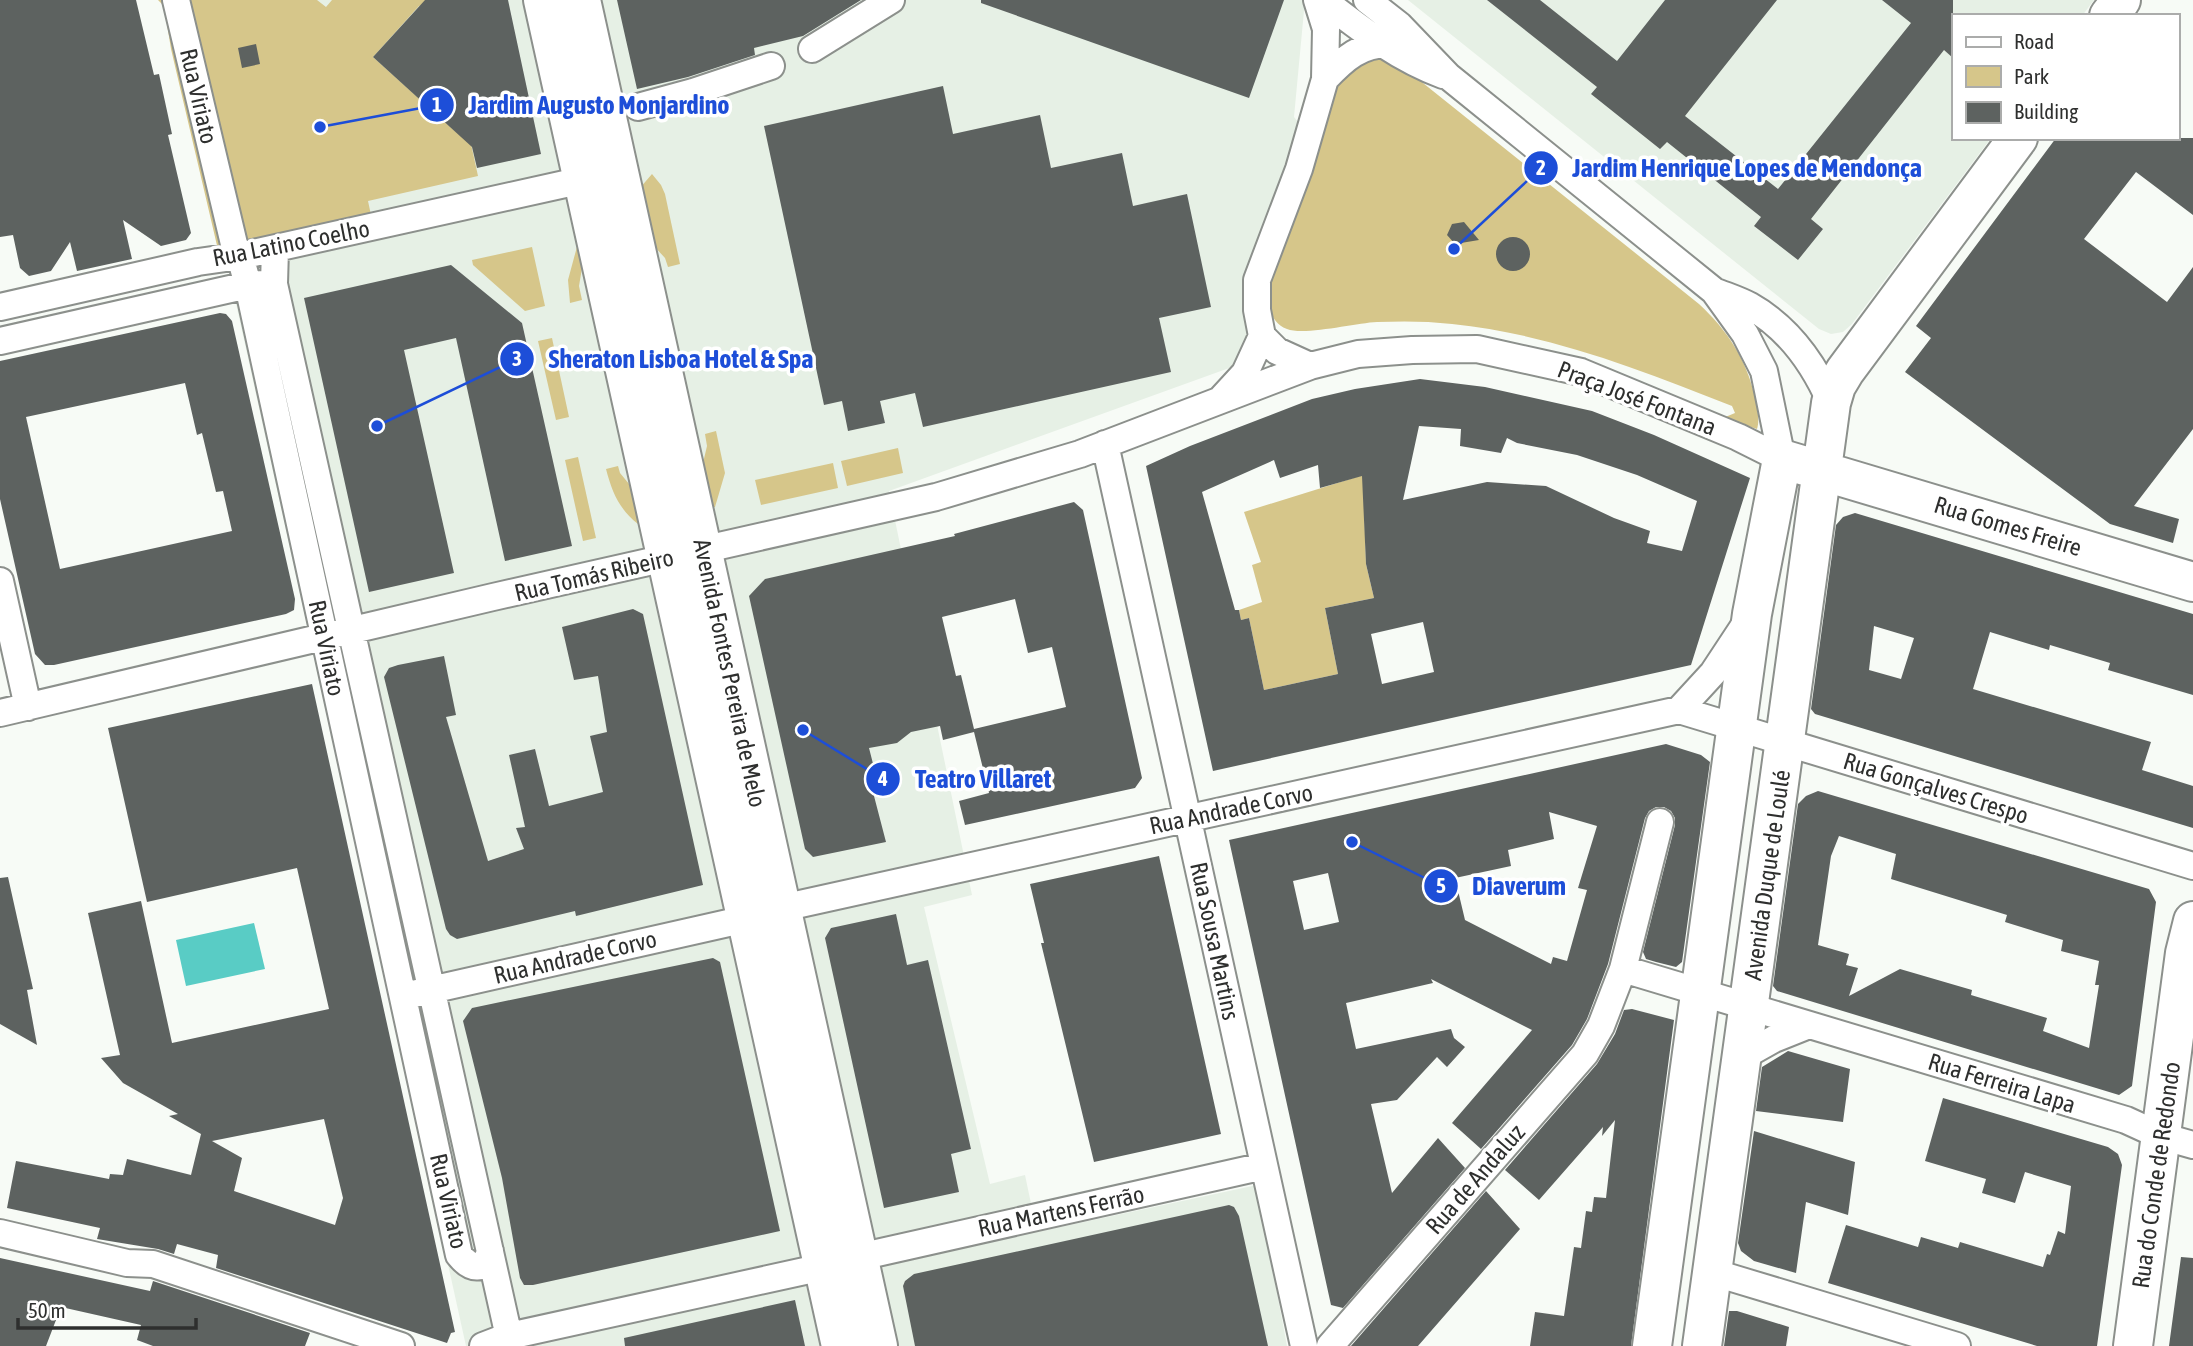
<svg xmlns="http://www.w3.org/2000/svg" width="2193" height="1346" font-family="'Asap Condensed',sans-serif">
	<style>
		.built { fill: #e6f0e5 }
		.green { fill: #d6c68a }
		.water { fill: #59ccc5 }
		.building { fill: #5d6260; fill-rule: evenodd }
		.lines { fill: none; stroke-linecap: round; stroke-linejoin: round }
		.street-casing { stroke: #8c908c; stroke-width: 30 }
		.secondary-casing { stroke: #8c908c; stroke-width: 42 }
		.primary-casing { stroke: #8c908c; stroke-width: 42 }
		.street { stroke: #fff; stroke-width: 26 }
		.secondary { stroke: #fff; stroke-width: 38 }
		.primary { stroke: #fff; stroke-width: 38 }
		.labels { text-anchor: middle; dominant-baseline: central; stroke-width: 7; stroke-linejoin: round; paint-order: stroke }
		.street-label { font-size: 24px; fill: #2e2f2e; stroke: #fff }
		.leader { fill: none; stroke: #1d4ed8; stroke-width: 2.5 }
		.callout-dot { fill: #1d4ed8; stroke: #fff; stroke-width: 2.5 }
		.mark-label { font-size: 21px; text-anchor: middle; font-weight: bold; fill: #fff }
		.callout-label { font-size: 26px; text-anchor: middle; font-weight: bold; fill: #1d4ed8; stroke: #fff; stroke-width: 7; stroke-linejoin: round; paint-order: stroke }
	</style>
	<rect width="100%" height="100%" fill="#f7fbf6"/>
	<path class="built" d="M169,0h1136l-11,117 4,5v8l-54,150 -2,11 6,47 -10,24 -6,5 -343,124 83,404 -48,12 66,277 35,-9 12,57 220,-47 30,161h-821z
		M1408,0h686l-12,16h-129v122h38l-139,186 -9,8 -12,2 -12,-5z"/>
	<path class="green" d="M158,0h159l9,7 6,-7h107l-20,6 -46,51 83,75 10,-11 12,55 -110,25 3,14 -152,39 -48,-205 -7,-43z
		M1379,56l19,7 301,241c29,27 47,55 56,93 2,10 5,23 2,32l-34,-11 12,-5 -3,-7c-91,-36 -182,-72 -280,-82 -25,-3 -50,-3 -75,-2 -22,1 -73,14 -90,7 -19,-7 -18,-27 -21,-44l72,-201 12,-19z
		M652,174l9,11 4,9 15,70 -12,3 -3,-9 -12,-13 -14,-56z
		M578,243l5,19 -4,24 3,14 -12,3 -2,-23z
		M532,247l13,59 -20,5 -52,-46 -1,-5z
		M552,338l17,79 -13,3 -18,-79z
		M716,431l9,42 -10,34 -4,1 -8,-45 4,-17 -2,-12z
		M898,448l5,25 -56,13 -6,-25z
		M578,457l18,81 -13,3 -18,-81z
		M833,463l5,25 -77,17 -6,-25z
		M618,466l2,7 14,17 6,33 -2,1c-19,-15 -26,-32 -32,-55z
		M1363,475l3,89 8,34 -49,10 13,66 -74,16 -15,-72 -8,2 -2,-10 23,-8 -10,-37 9,-3 -17,-50z"/>
	<path class="water" d="M254,923l11,46 -79,17 -10,-46z"/>
	<path class="building" d="M0,0h136l18,75 5,-1 13,60 -4,1 23,98 -5,7 -25,6 -38,-26 9,39 -55,12 -7,-29 -19,29 -22,5 -9,-8 -7,-33 -13,2z
		M425,0h83l33,154 -64,14 -5,-21 -99,-90z
		M617,0h244l-58,36 -49,12 1,7 -67,22 -51,12z
		M981,0h303l-35,98 -268,-95z
		M1487,0h53l77,61 48,-61h112l-92,116 93,73 133,-166 -29,-23h71v58l-9,-8 -133,169 12,10 -25,31 -44,-34 7,-9 -94,-75 -7,7 -69,-55 6,-7z
		M256,44l4,20 -18,4 -4,-20z
		M943,86l10,48 87,-19 11,53 71,-15 11,53 54,-12 24,113 -52,11 12,54 -248,55 -8,-34 -35,8 5,22 -37,8 -6,-30 -18,4 -60,-279z
		M2056,138h137v77l-57,-43 -52,67 83,63 26,-35v162l-59,77 45,13 -6,24 -63,-19 -205,-152 26,-34 -15,-12z
		M1464,222l15,18 -24,4 -8,-9 5,-11z
		M1496 254a17 17 0 1 1 34 0a17 17 0 1 1-34 0Z
		M451,265l71,58 50,223 -67,15 -49,-223 -52,12 50,223 -85,19 -65,-294z
		M220,313l6,1 6,7 63,278 -1,11 -8,4 -232,51h-9l-10,-11 -35,-155v-138zM185,383l12,52 5,-2 14,59 7,-1 9,40 -172,38 -34,-152z
		M1420,379l65,8 107,24 62,24 96,43 -59,187 -478,106 -67,-305 44,-20 122,-47 43,-10zM1419,426l42,3 -1,17 41,7 6,-15 10,5 60,12 60,20 60,26 -15,50 -35,-8 3,-12 -36,-13 -68,-32 -59,-4 -84,18zM1274,460l6,18 38,-13 2,23 42,-12 4,88 8,34 -49,10 13,66 -74,16 -15,-72 -8,2 -2,-10h-4l-33,-118zM1423,622l11,50 -52,12 -11,-50z
		M1074,502l9,8 59,268 -7,10 -170,37 -6,-24 30,-8 -15,-61 -31,8 -3,-14 -29,6 -14,11 -28,5 12,47 -7,1 12,46 -73,15 -8,-8 -56,-253 16,-17 190,-43 -1,-2zM1015,599l13,54 24,-6 14,60 -92,22 -13,-54 -5,1 -14,-59z
		M1855,513l338,101v81l-85,-25 2,-7 -60,-18 -1,5 -59,-18 -17,57 178,53 -9,28 51,16v42l-378,-114 -4,-5 25,-184 7,-8zM1874,626l40,12 -13,41 -32,-9z
		M633,609l10,5 60,271 -127,31 -1,-5 -118,28 -7,-4 -4,-6 -62,-252 5,-9 9,-3 46,-9 12,59 -10,2 42,144 36,-12 -8,-21 9,-1 -16,-72 26,-6 14,57 54,-14 -13,-56 17,-4 -9,-56 -24,4 -12,-53z
		M312,684l143,648 -4,1 -4,10 -231,-75 2,-13 -41,-11 -3,10 -16,-5 -61,-10 3,-11 -93,-20 9,-47 93,18 1,-5 13,1 4,-16 64,16 10,-41 -32,-18 9,-2 -55,-31 -22,-25 19,-3 -32,-142 53,-12 31,142 157,-34 -32,-141 -150,34 -39,-174zM324,1119l19,79 -8,27 -101,-34 8,-33 -30,-17z
		M1666,744l35,11 9,7 -28,200 -6,5 -20,-5 -10,-3 -3,-7 32,-127v-7l-4,-7 -7,-4h-8l-7,4 -4,7 -37,146 -21,55 -15,26 -91,104 -29,-26 80,-93 -101,-51 2,4 -87,20 10,46 95,-20 3,9 11,9 -18,20 -10,-10 -40,43 -26,4 21,89 46,-55 27,30 -122,140 -12,-3 -102,-465zM1549,812l48,14 -19,62 9,2 -20,71 -14,-4 -2,7 -86,-44 -10,-42 56,-12 -3,-16 46,-11zM1328,873l11,49 -35,8 -11,-49z
		M1818,791l331,98 7,13 -24,184 -13,9 -342,-104 -4,-5 25,-182 8,-8zM1839,836l57,18 -5,25 116,36 -2,7 58,18 -2,11 38,10 -4,24h4l-10,63 -46,-17 4,-13 -76,-23 1,-5 -72,-21 -51,27 9,-28 -12,-3 3,-11 -31,-9 13,-89z
		M1159,856l62,278 -127,28 -53,-219h3l-14,-59z
		M8,877l25,112 -6,1 10,55 -37,-21v-146z
		M896,914l11,51 21,-5 43,189 -20,5 8,38 -75,16 -59,-270 6,-10z
		M713,958l7,4 60,269 -247,54h-9l-4,-7 -18,-100 -39,-157 9,-13z
		M1632,1009l42,11 -43,326h-101l5,-34 29,4 10,-69 7,1 5,-37 6,1 2,-15 12,1 9,-78 -13,16 1,-9 -64,73 -34,-30 92,-106 18,-30 9,-24z
		M1788,1051l62,18 -7,53 -87,-11 6,-44z
		M1943,1098l165,49 10,7 4,11 -25,181h-60l-209,-63 18,-58 72,22 3,-10 37,11 2,-6 83,25 4,-13 3,1 8,-24 7,3 6,-48 -46,-14 -10,31 -33,-10 4,-14 -61,-18z
		M1754,1131l101,31 -7,53 -42,-13 -10,71 -42,-12 -13,-10 -3,-8z
		M1486,1191l34,38 -102,117h-67z
		M1229,1205l5,2 5,9 29,130h-353l-12,-60 2,-5 9,-7z
		M2181,1257l12,1v88h-24z
		M0,1258l150,33 3,-10 157,52 -5,13h-152l-16,-6 4,-15 -80,-18 -15,39h-46z
		M795,1300l10,46h-180l-1,-8z
		M1729,1311h8l52,16 -3,19h-62z"/>
	<g class="lines">
		<defs>
			<path id="street" d="M176,0l58,244 6,12 8,29 211,970c12,15 26,17 31,-4
				M1323,0c39,30 74,58 120,75
				M1367,0l32,25 49,51 266,215 31,43 19,37 18,88
				M812,49l79,-49
				M1325,79c19,-20 36,-36 66,-35
				M638,107l55,-15 78,-26
				M275,249l-1,35 237,1062
				M1714,291c12,5 25,9 36,15 39,22 64,58 81,97
				M0,307l198,-45 42,-6 343,-76
				M0,341l248,-56 17,-1
				M1310,366l-33,-15 -15,-15 -5,-26v-30l42,-111 26,-90 1,-50 -9,-29
				M1222,398l23,-25 17,-37
				M1105,444l199,902
				M0,581l28,126
				M1679,710l34,-37 33,-50
				M0,713l493,-116 443,-100 144,-43 230,-88 48,-12 54,-4 65,-1 104,23 157,65 44,22
				M782,908l897,-198 514,156
				M1623,969l37,-147
				M413,994l333,-75
				M1742,1057l32,-18 35,-14
				M0,1233l127,30 26,1 248,82
				M859,1257l405,-91
				M1712,1272l245,74
				M483,1346l26,-10 314,-69
				M1330,1346l255,-292 16,-28 22,-57 503,151 35,16 32,9"/>
			<path id="secondary" d="M2109,16l12,-16
				M1652,1346l100,-732 30,-155 411,123
				M1702,1346l129,-943 5,-17 9,-15 173,-233
				M2133,1346l52,-393 8,-32"/>
			<path id="primary" d="M543,0l298,1346
				M581,0l297,1346"/>
		</defs>
		<use href="#street" class="street-casing"/>
		<use href="#secondary" class="secondary-casing"/>
		<use href="#primary" class="primary-casing"/>
		<use href="#street" class="street"/>
		<use href="#secondary" class="secondary"/>
		<use href="#primary" class="primary"/>
	</g>
	<g class="labels">
		<g class="street-label">
			<text transform="translate(199 96) rotate(77)">Rua Viriato</text>
			<text transform="translate(291 243) rotate(-11)">Rua Latino Coelho</text>
			<text transform="translate(1637 398) rotate(21)">Praça José Fontana</text>
			<text transform="translate(2008 526) rotate(17)">Rua Gomes Freire</text>
			<text transform="translate(594 575) rotate(-13)">Rua Tomás Ribeiro</text>
			<text transform="translate(327 648) rotate(78)">Rua Viriato</text>
			<text transform="translate(730 673) rotate(78)">Avenida Fontes Pereira de Melo</text>
			<text transform="translate(1936 788) rotate(17)">Rua Gonçalves Crespo</text>
			<text transform="translate(1231 809) rotate(-12)">Rua Andrade Corvo</text>
			<text transform="translate(1767 875) rotate(-82)">Avenida Duque de Loulé</text>
			<text transform="translate(1215 941) rotate(78)">Rua Sousa Martins</text>
			<text transform="translate(575 957) rotate(-13)">Rua Andrade Corvo</text>
			<text transform="translate(2002 1083) rotate(17)">Rua Ferreira Lapa</text>
			<text transform="translate(2156 1175) rotate(-82)">Rua do Conde de Redondo</text>
			<text transform="translate(1475 1179) rotate(-49)">Rua de Andaluz</text>
			<text transform="translate(449 1201) rotate(77)">Rua Viriato</text>
			<text transform="translate(1061 1211) rotate(-12)">Rua Martens Ferrão</text>
		</g>
	</g>
	<path class="leader" d="M320 127L437 105M1454 249L1541 168M377 426L517 359M803 730L883 779M1352 842L1441 886"/>
	<g class="callout-dot">
		<circle cx="320" cy="127" r="7"/>
		<circle cx="1454" cy="249" r="7"/>
		<circle cx="377" cy="426" r="7"/>
		<circle cx="803" cy="730" r="7"/>
		<circle cx="1352" cy="842" r="7"/>
		<circle cx="437" cy="105" r="18"/>
		<circle cx="1541" cy="168" r="18"/>
		<circle cx="517" cy="359" r="18"/>
		<circle cx="883" cy="779" r="18"/>
		<circle cx="1441" cy="886" r="18"/>
	</g>
	<g class="mark-label">
		<text x="437" y="112">1</text>
		<text x="1541" y="175">2</text>
		<text x="517" y="366">3</text>
		<text x="883" y="786">4</text>
		<text x="1441" y="893">5</text>
	</g>
	<g class="callout-label">
		<text x="599" y="114">Jardim Augusto Monjardino</text>
		<text x="1747" y="177">Jardim Henrique Lopes de Mendonça</text>
		<text x="681" y="368">Sheraton Lisboa Hotel &amp; Spa</text>
		<text x="983" y="788">Teatro Villaret</text>
		<text x="1519" y="895">Diaverum</text>
	</g>
	<rect x="1952" y="14" width="228" height="126" fill="#ffffff" stroke="#abacab" stroke-width="2"/>
	<rect x="1966" y="37" width="35" height="10" fill="#ffffff" stroke="#abacab" stroke-width="2"/>
	<text x="2014" y="49" font-size="21" fill="#2e2f2e">Road</text>
	<rect x="1966" y="66" width="35" height="21" fill="#d6c68a" stroke="#abacab" stroke-width="2"/>
	<text x="2014" y="84" font-size="21" fill="#2e2f2e">Park</text>
	<rect x="1966" y="102" width="35" height="21" fill="#5d6260" stroke="#abacab" stroke-width="2"/>
	<text x="2014" y="119" font-size="21" fill="#2e2f2e">Building</text>
	<path d="M18 1318v10h178v-10" fill="none" stroke="#2e2f2e" stroke-width="3.5"/>
	<text x="28" y="1318" font-size="21" fill="#2e2f2e" stroke="#ffffff" stroke-width="5" paint-order="stroke">50 m</text>
</svg>
